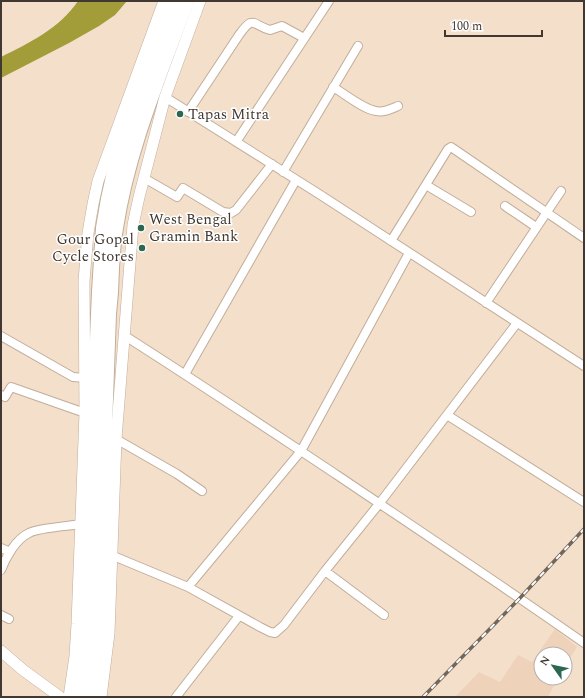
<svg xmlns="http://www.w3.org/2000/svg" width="585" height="698" font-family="Spectral,serif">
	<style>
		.built { fill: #eed3ba }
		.water { fill: #a29c39 }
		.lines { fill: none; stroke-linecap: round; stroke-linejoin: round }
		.street-casing { stroke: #c1ad9a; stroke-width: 10 }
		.secondary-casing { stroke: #c1ad9a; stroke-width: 12 }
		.highway-casing { stroke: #c1ad9a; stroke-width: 16 }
		.street { stroke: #fff; stroke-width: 8 }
		.secondary { stroke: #fff; stroke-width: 11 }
		.highway { stroke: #fff; stroke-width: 14 }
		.rail-casing { stroke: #72675b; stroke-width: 3.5 }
		.rail { stroke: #fff; stroke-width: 2; stroke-dasharray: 6; stroke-linecap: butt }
		.highway-bridge-casing { stroke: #c1ad9a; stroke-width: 16; stroke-linecap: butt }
		.highway-bridge { stroke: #fff; stroke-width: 14 }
		.poi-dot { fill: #2b6751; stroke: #fff; stroke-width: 1.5 }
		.labels { text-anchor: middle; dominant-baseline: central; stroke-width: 3; stroke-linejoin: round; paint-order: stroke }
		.poi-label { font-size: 15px; fill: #413931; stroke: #fff; text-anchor: start }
	</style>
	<rect width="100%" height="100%" fill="#f4dfcb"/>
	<path class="built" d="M555,629l22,18 -12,19v-12h-24v24h17l-10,19h-93l24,-25 21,10 18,-27 14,7z"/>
	<path class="water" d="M78,1h49l-12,14 -16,11 -30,17 -68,35v-21c28,-14 59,-29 77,-56z"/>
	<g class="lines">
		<defs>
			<path id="street" d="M333,87c12,7 30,22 43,24 7,2 15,-2 22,-5
				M165,97l154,97 265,172
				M188,112l51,-77c15,-21 13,-10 31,-5l12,-4 22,12
				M236,142l93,-141
				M283,172l75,-126
				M144,178l33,19 6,-9 40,24 8,1 5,-3 36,-46
				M426,185l45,27
				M505,206l31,21
				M391,241l57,-92 3,-2 133,91
				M486,303l75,-112
				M1,336l72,41 13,1
				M125,336c71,45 141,92 212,139 83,56 166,111 247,168
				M185,374l111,-194
				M1,395l4,2 6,-10 74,26
				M447,415l137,87
				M116,439l61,35 25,17
				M1,548l9,4
				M111,555l77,32 72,40 10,5 5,1 9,-8 41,-54 54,-67 138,-181
				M1,570c5,-13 15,-31 28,-37 8,-5 41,-7 52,-9
				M325,571l59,44
				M188,587l113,-136 108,-198
				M1,615l8,4
				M176,697l63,-81"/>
			<path id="secondary" d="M1,651l22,19 37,27
				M69,697l6,-41 2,-32 8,-211 -1,-132 4,-48 5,-29 5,-23 66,-180
				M101,697l8,-64 7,-194 17,-214 6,-28 26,-100 35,-96"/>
			<path id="highway" d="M99,292l4,-64 5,-29 6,-27 13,-44 47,-127
				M111,292c1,-21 1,-43 5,-64 12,-79 44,-153 71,-227
				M77,697l4,-27 5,-55 12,-300
				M89,697l7,-44 2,-30 11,-309"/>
		</defs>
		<use href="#street" class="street-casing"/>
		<use href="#secondary" class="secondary-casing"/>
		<use href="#highway" class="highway-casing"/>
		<use href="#street" class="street"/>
		<use href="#secondary" class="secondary"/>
		<use href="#highway" class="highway"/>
		<defs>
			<path id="rail" d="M423,697l97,-99 64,-69"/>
		</defs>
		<use href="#rail" class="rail-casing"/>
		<use href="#rail" class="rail"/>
		<defs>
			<path id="highway-bridge" d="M109,314l2,-22
				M98,315l1,-23"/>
		</defs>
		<use href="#highway-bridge" class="highway-bridge-casing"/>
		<use href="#highway-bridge" class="highway-bridge"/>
	</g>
	<g class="poi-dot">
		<circle cx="180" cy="114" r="4"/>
		<circle cx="141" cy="228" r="4"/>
		<circle cx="142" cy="248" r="4"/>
	</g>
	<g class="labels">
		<g class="poi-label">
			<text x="188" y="114">Tapas Mitra</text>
			<text x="149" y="219">West Bengal<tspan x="149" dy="17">Gramin Bank</tspan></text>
			<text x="134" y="239" text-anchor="end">Gour Gopal<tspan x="134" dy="17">Cycle Stores</tspan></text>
		</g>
	</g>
	<rect width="585" height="698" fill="none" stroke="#413931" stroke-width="4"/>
	<g transform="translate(553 666) rotate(303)"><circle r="19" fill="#ffffff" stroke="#b3b0ad"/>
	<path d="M0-3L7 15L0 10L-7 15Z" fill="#2b6751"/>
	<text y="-6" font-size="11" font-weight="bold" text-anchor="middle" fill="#413931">N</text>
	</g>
	<path d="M445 30v6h97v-6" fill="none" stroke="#413931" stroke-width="2"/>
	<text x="451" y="30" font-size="12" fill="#413931" stroke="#ffffff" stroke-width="3" paint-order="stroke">100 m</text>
</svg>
